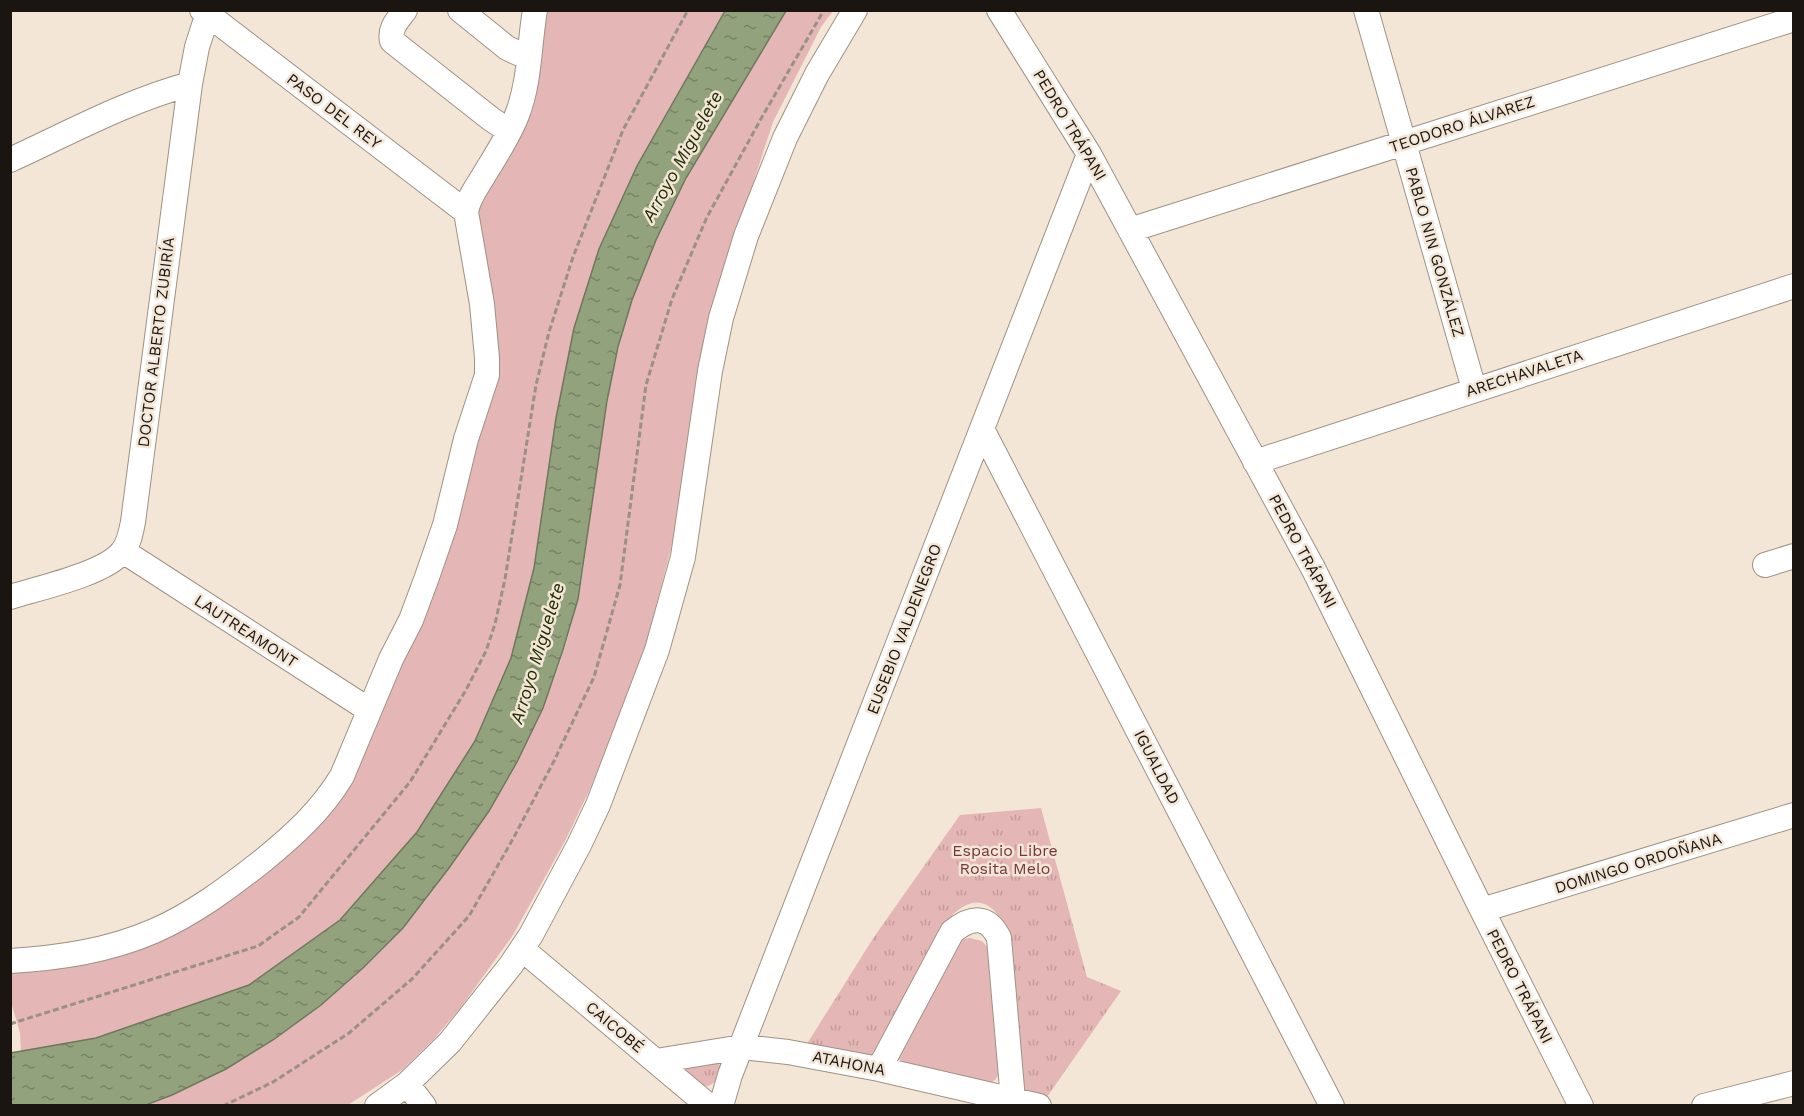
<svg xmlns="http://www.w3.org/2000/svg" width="1804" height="1116" font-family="'Work Sans',sans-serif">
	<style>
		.grass { fill: #e5b6b6 }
		.park { fill: url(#park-tufts) }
		.water { fill: url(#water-ripples); stroke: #6e785c; stroke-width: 1.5 }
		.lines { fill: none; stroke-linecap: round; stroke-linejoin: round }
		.minor-casing { stroke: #9e9284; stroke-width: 26 }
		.path { stroke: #9a9085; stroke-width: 3; stroke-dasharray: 6 3; stroke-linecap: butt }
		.minor { stroke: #fff; stroke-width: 24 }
		.labels { text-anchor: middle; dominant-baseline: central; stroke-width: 5; stroke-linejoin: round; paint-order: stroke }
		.street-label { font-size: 16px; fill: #1a1510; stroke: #f3e6d7 }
		.park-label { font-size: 16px; fill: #75373c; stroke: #f3e6d7 }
		.water-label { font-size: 18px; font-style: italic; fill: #202f03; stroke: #f3e6d7 }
	</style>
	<defs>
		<pattern id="park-tufts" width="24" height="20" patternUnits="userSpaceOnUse" patternTransform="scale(1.5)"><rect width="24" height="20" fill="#e5b6b6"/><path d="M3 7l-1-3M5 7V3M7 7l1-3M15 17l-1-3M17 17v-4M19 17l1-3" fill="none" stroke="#c49c9b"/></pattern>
		<pattern id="water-ripples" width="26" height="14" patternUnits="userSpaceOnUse" patternTransform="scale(1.5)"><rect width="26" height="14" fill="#92a27d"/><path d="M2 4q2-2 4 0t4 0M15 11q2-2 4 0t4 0" fill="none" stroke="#768365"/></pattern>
	</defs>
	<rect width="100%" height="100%" fill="#f3e6d7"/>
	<path class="grass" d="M543,11h182l-88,155 -63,162 -18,90 -22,150 -23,90 -36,83 -58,91 -77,88 -91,65 -153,53 -75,13 -1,-18 -9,-31 -1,-33 215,-67 61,-45 38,-44 22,-31 145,-407 -18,-163z
		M786,11h47l-12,16 -48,95 -42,129 -54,275 -34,129 -53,134 -25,52 -52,94 -52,72 -27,32 -32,31 -54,35 -202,1c97,-38 185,-99 255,-176 25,-28 47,-60 68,-91 50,-73 90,-153 109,-241 6,-25 8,-52 12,-79 10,-72 19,-145 41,-215 32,-104 100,-200 155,-293z
		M970,938l12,3 8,9 10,122 -5,8 -5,3 -88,-19 -6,-9 54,-108 13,-8z"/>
	<path class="park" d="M1041,808l46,169 34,14 -74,106 -21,-6 -5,-5 -14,-157c-20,-38 -41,-32 -66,-2l-66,127 -5,3 -65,-10 69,-110 86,-122z
		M718,1063l5,5c-4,11 -9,18 -21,19l-20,-19z"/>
	<path class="water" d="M725,11h61l-100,167 -30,62 -24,60 -14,47 -11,54 -29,198 -15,51 -20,58 -26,54 -28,49 -40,57 -46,60 -40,40 -42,37 -48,35 -47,29 -54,26 -26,10h-135v-52l85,-15 153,-53 91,-65 77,-88 58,-91 36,-83 23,-90 22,-150 18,-90 25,-79 38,-83z"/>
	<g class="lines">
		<defs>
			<path id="minor" d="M202,10l264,202
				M405,10c-7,10 -16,18 -13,31l99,78 18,12
				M460,10l47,38 22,10
				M999,10l90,144 225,416 168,340 99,196
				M1366,10l108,379
				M10,160c59,-27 117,-59 180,-76
				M1130,230l664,-211
				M982,429l350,677
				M1255,462l539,-176
				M123,551l246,159
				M1765,565l29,-9
				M10,597c29,-9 94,-23 112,-45 7,-8 9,-20 11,-30l57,-438 7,-37 12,-37
				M1482,910l312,-95
				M522,949l187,157
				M10,961c49,-3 98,-10 144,-30 39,-17 74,-43 107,-69 32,-26 60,-51 81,-86l49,-117 20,-39 16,-43 18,-52 21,-86 21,-64v-17l-5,-54 -16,-92c2,-14 11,-25 18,-37 12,-20 25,-39 33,-60 13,-33 12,-70 18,-105
				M656,1061l86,-14 46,5 91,17 160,37
				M879,1069l73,-137c19,-16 36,-17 47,6l14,162
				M407,1084l17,22
				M377,1106l30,-22 43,-42 61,-77 20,-30 48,-90 19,-40 59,-155 26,-93 27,-186 11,-53 25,-82 39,-98 32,-64 38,-64
				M721,1106l9,-31 359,-921
				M1704,1106l90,-23"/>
		</defs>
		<use href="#minor" class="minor-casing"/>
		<path class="path" d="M10,1024l248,-78 41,-29 111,-135 56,-92 20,-39 9,-27 10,-45 31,-194 13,-53 24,-75 50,-127 65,-120
			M223,1106l50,-24 76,-49 63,-54 57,-63 45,-79 40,-76 40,-84 26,-92 26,-200 26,-86 35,-82 55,-100 62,-107"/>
		<use href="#minor" class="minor"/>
	</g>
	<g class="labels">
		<g class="street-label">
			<text transform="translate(334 111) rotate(37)">PASO DEL REY</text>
			<text transform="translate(1462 124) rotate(-18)">TEODORO ÁLVAREZ</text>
			<text transform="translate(1070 125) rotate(59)">PEDRO TRÁPANI</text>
			<text transform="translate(1435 252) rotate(74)">PABLO NIN GONZÁLEZ</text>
			<text transform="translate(156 342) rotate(-83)">DOCTOR ALBERTO ZUBIRÍA</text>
			<text transform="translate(1524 373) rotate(-18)">ARECHAVALETA</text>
			<text transform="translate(1303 551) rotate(62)">PEDRO TRÁPANI</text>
			<text transform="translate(904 629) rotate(-69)">EUSEBIO VALDENEGRO</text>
			<text transform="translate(246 631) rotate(33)">LAUTREAMONT</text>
			<text transform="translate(1157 767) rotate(63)">IGUALDAD</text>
			<text transform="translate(1638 863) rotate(-17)">DOMINGO ORDOÑANA</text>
			<text transform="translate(1520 986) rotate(63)">PEDRO TRÁPANI</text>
			<text transform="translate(615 1027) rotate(40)">CAICOBÉ</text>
			<text transform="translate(849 1063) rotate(11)">ATAHONA</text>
		</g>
		<g class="park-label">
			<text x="1005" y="850">Espacio Libre<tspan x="1005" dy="18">Rosita Melo</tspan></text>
		</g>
		<g class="water-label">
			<text transform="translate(682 156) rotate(-61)">Arroyo Miguelete</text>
			<text transform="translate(537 653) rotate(-73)">Arroyo Miguelete</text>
		</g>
	</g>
	<rect width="1804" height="1116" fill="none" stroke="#1a1510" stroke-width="24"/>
</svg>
